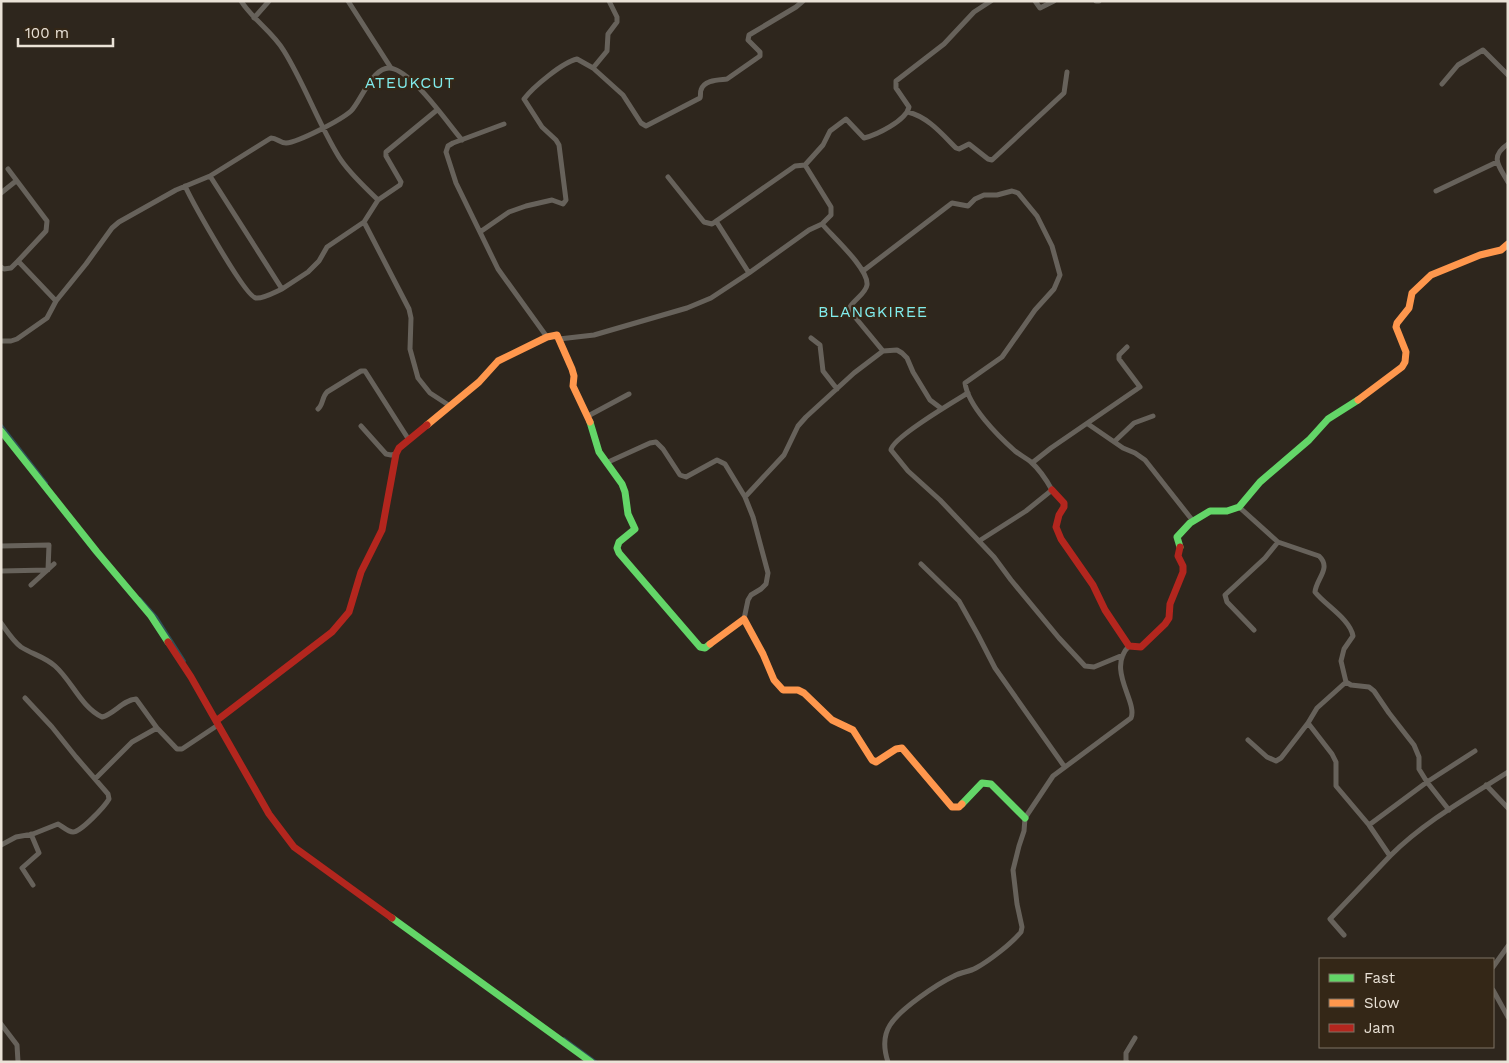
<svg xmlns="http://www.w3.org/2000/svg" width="1509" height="1063" font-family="'Work Sans',sans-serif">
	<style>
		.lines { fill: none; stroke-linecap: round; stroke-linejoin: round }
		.stream { stroke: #2e5058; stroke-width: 2 }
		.street { stroke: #67625b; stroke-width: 5 }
		.fast { stroke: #63d668; stroke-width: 7 }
		.slow { stroke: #ff974d; stroke-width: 7 }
		.jam { stroke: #b3261e; stroke-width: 7 }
		.labels { text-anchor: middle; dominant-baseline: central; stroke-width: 4.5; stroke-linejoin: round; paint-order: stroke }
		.quarter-label { font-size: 16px; letter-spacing: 1px; fill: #81ecec; stroke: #342717 }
	</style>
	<rect width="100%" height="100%" fill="#2e261d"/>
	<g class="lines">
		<path class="stream" d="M1,424l46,59
			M140,598l17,19 28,44
			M564,1038l33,24"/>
		<path class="street" d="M241,1c12,19 32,31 43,50 21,34 34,72 55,106 10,16 26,30 39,43
			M348,1l43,67
			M1035,1l5,7 14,-7
			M1096,1h3
			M254,18l15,-17
			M593,68l30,27 18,28 5,3 54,-28c1,-3 0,-6 1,-8 3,-11 20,-10 26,-11l33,-23v-4l-12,-12 1,-5 47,-28 7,-6
			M1442,84l16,-19 25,-15 25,25
			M908,112c20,5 34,22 48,36l3,1 10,-5 19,15 4,1 72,-67 3,-21
			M504,124l-51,19 -5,3 -2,6 10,31 42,86 49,68
			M1508,144c-19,13 -9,22 0,38
			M8,169l39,52 -1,10 -28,30 38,40
			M210,176l72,113 26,-17 11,-11 8,-14 37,-25 14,-22 22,-15 1,-3 -15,-26v-4l51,-42
			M668,177l36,45 8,2 83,-58 10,-1
			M185,186c7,15 60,111 71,112 7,1 19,-6 26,-9
			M1436,191l61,-29
			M1,193l15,-12
			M716,221l33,52
			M364,222l45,87 2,9 -1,31 8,29 12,15 20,13
			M822,224c11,13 47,45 45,61 -1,8 -13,15 -17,22v4l33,40
			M480,232l29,-20 17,-6 26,-6 11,4 3,-4 -7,-55 -3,-5 -14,-13 -18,-28c9,-12 39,-37 53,-40l16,9 14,-17 1,-17 9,-12v-5l-8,-16
			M1,267l3,2 7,-1 7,-7
			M863,271l89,-68 16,3 7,-7 9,-4h13l15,-4 6,2 19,23 15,30 8,29 -6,14 -19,21 -33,47 -37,26c3,23 33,53 50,68 5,4 11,7 16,11 8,7 16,19 21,28l-26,21 -47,30
			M811,338l9,7 3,26 14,18
			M559,339l35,-4 93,-27 24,-10 38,-25 60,-43 13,-6 9,-9v-8l-26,-42 18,-20 7,-14 16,-12 18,19c12,-3 42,-17 45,-31l-13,-19v-7l48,-37 30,-32 17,-11
			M1,341h10l6,-2 30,-21 9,-17 30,-37 26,-36 7,-6 57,-32 34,-14 61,-38c6,0 9,5 15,5 13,-1 55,-23 65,-32 10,-9 23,-50 43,-42 21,7 53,53 68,71
			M968,393c-13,8 -76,45 -77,57l17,21 32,29 54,57 17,23 48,58 26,28 9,1 29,-12
			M318,409c5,-4 4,-12 9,-17l34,-21h4l44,69
			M588,416l41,-22
			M1088,424l35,24 12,5 10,7 48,61
			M361,426l25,28 5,1 5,-1
			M1115,441l19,-18 19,-7
			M606,463l44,-20 6,-1 7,7 17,26 6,2 31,-17 8,4 20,33 8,20 15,56 -2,11 -5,5 -10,6 -3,5 -4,19
			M1032,463l19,-15 89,-61 -21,-28v-4l8,-8
			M745,497l39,-42 14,-29 8,-9 48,-44 29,-22 14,-1 5,3 5,5 6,14 17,28 12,9
			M1239,507l39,35 41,14c13,12 -3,23 -4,36 10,13 35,27 38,44l-9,13 -3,12 5,21 5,3 18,2 5,4 15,22 25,32 5,12v12l8,13 22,28
			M1,546l48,-1 -1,25 -47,1
			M921,564l38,37 19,34 17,33 69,98
			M31,585l23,-21
			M1,623c6,8 12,18 20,24 11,7 24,10 34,19 17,15 26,41 47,51 12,-3 21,-17 34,-18l21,29 20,21h5l36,-24
			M1254,630l-27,-28 -2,-7 40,-37 13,-16
			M1248,740l19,17 9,4 5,-3 27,-35
			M95,779l37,-37 25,-14
			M1486,785l22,23
			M1369,825l58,-43 48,-31
			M31,834l8,19 -17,15 11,17
			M1,845l15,-8 17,-3 25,-10c4,2 10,8 15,8 8,0 32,-26 36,-33l-1,-5 -32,-37 -24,-30 -27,-29
			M1390,856c34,-34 77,-58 118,-84
			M1344,935l-14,-16 60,-63 -21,-31 -33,-39v-24l-4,-8 -24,-31 9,-15 29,-26
			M1493,967l15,-21
			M1493,990l15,27
			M1,1024l16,21 1,17
			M888,1062c-4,-12 -5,-26 2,-37 10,-16 47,-41 64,-49 7,-4 15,-4 22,-8 13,-7 35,-24 45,-36l1,-5 -5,-23 -4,-34 6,-24 5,-15 1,-13 28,-42 78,-58c7,-16 -25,-49 -2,-72
			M1127,1062l-1,-1v-8l9,-15"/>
		<path class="fast" d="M590,422l9,30 23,32 3,8 3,22 7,15 -16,13 -2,6 2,5 81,94 5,1 5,-4
			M1,431l96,121 54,64 17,26
			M1180,547l-3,-10 13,-14 20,-12h17l12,-4 21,-25 49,-42 19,-21 30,-19
			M962,804l20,-21 9,1 34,34
			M392,918l199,144"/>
		<path class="slow" d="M1358,400l44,-33 3,-5 1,-10 -10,-25 1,-4 12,-15 3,-15 19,-18 49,-20 21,-5 7,-6
			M427,425l52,-43 19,-21 49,-24 10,-2 15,34 2,7 -1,10 17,36
			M710,644l34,-25 19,35 11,26 9,10h15l6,3 28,27 21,10 19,30 4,2 20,-13 6,-1 50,59h7l3,-3"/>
		<path class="jam" d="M1052,490l12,13v4l-5,8 -3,12 5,12 32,46 12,25 24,36 12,1 24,-23 4,-6 1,-14 13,-32v-6l-5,-10 2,-9
			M168,642l23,35 78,137 25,33 98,71
			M216,721l116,-89 17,-20 12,-40 21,-42 14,-76 3,-6 28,-23"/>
	</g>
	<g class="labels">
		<g class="quarter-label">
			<text x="410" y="82">ATEUKCUT</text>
			<text x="873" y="311">BLANGKIREE</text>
		</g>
	</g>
	<rect width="1509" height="1063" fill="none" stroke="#eae2d7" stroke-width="5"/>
	<rect x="1319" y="958" width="175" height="90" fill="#342717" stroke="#7d7264"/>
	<rect x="1329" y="974" width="25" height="8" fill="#63d668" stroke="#7d7264"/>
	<text x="1364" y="983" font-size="15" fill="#eae2d7">Fast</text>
	<rect x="1329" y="999" width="25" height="8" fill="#ff974d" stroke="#7d7264"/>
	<text x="1364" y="1008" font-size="15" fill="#eae2d7">Slow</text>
	<rect x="1329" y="1024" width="25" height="8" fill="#b3261e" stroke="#7d7264"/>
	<text x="1364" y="1033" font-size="15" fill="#eae2d7">Jam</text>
	<path d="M18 38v8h95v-8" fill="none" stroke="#eae2d7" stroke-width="2.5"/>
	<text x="25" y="38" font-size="15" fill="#eae2d7" stroke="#342717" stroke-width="4" paint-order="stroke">100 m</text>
</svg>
